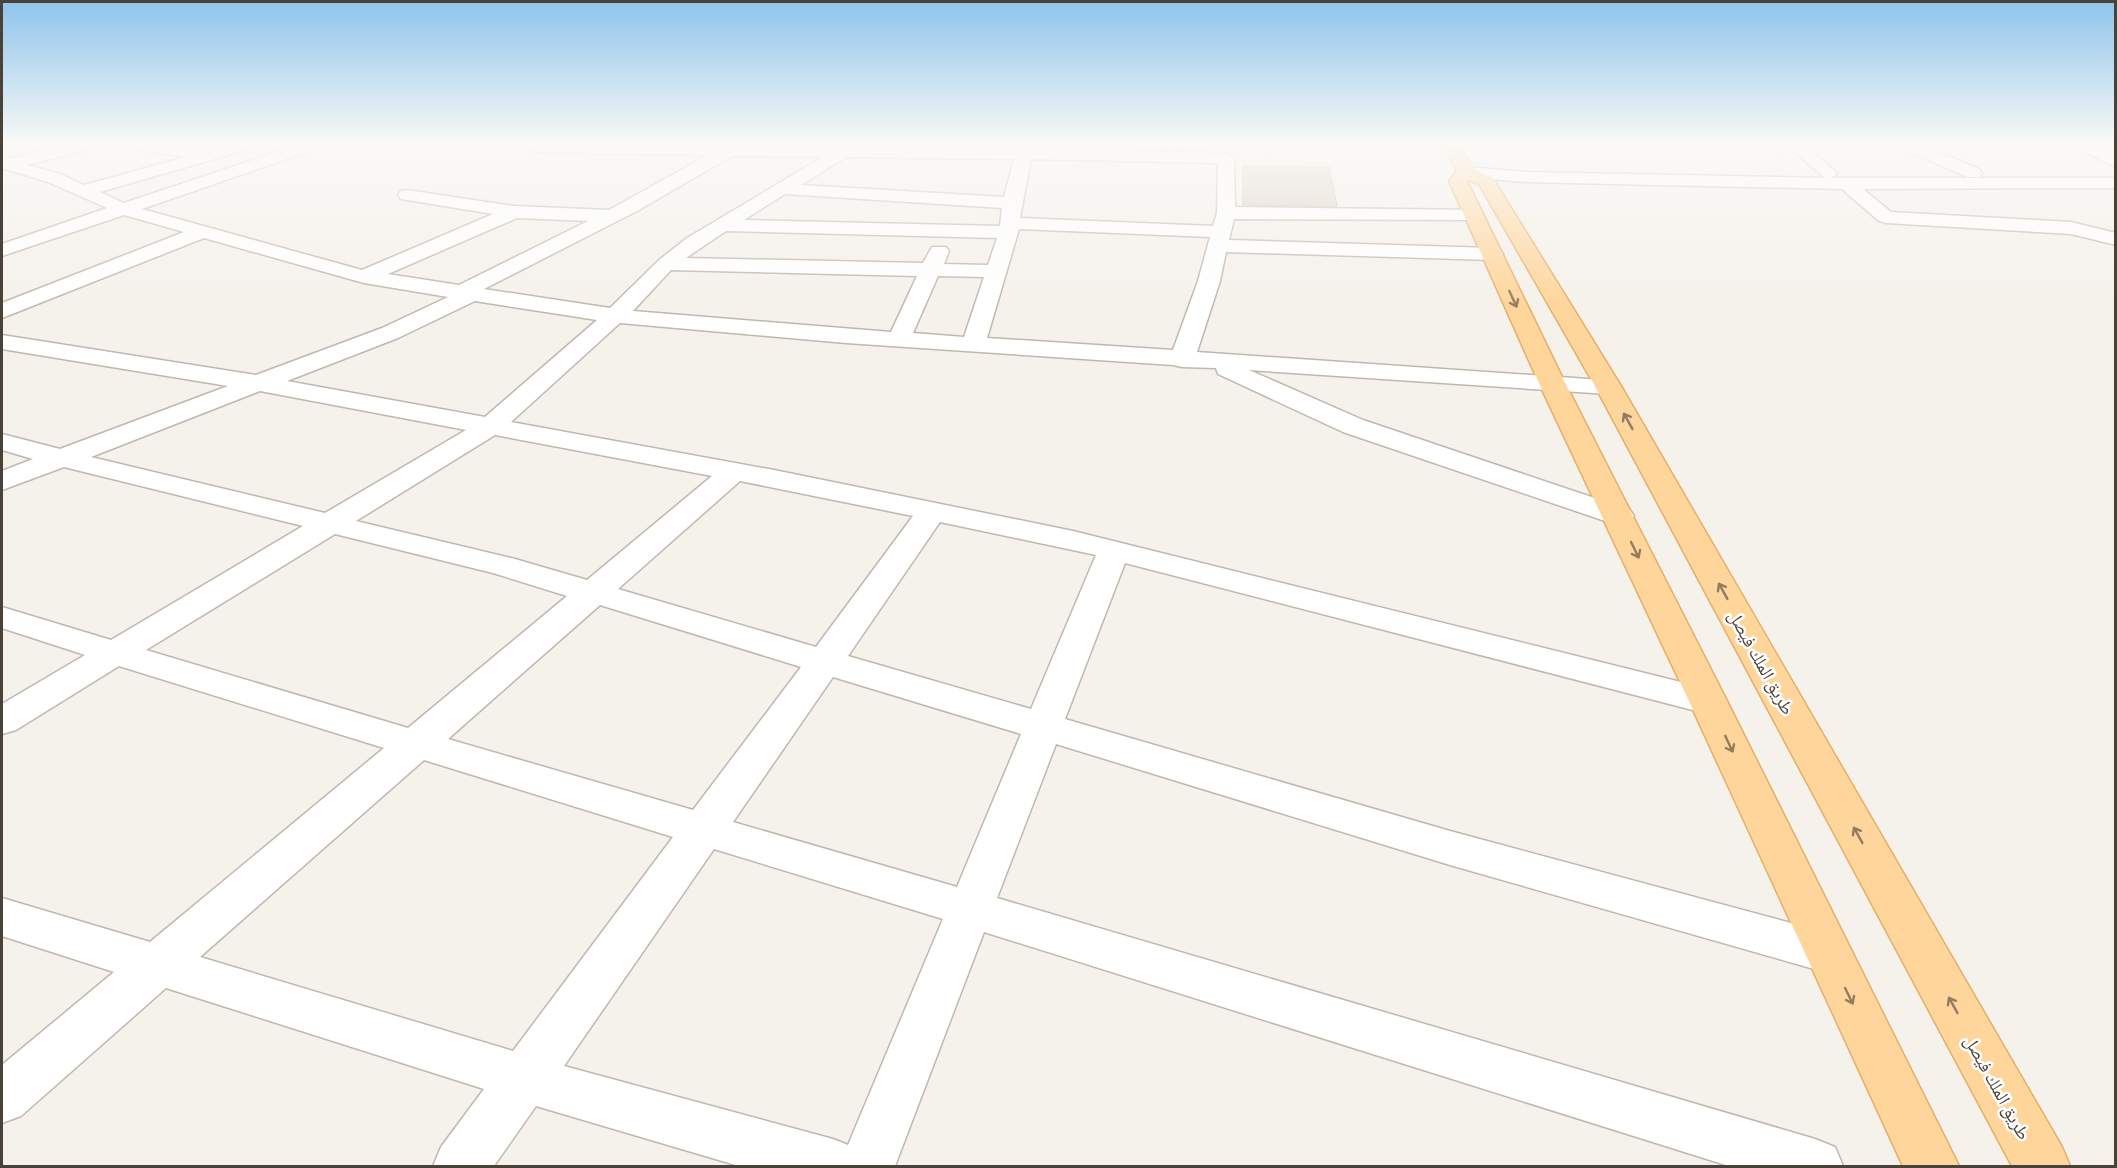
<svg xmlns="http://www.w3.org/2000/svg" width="2117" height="1168" font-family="Barlow,'Noto Naskh Arabic',sans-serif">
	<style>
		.building { fill: #dacec3; stroke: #d2c2b3; stroke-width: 1.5 }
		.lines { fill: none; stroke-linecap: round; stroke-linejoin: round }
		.minor-casing { stroke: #c1b7ad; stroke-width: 3 }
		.major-casing { stroke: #e5af69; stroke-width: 3 }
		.minor { fill: #fff; fill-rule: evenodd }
		.major { fill: #fed59b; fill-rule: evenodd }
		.oneway { stroke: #927c60 }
		.labels { text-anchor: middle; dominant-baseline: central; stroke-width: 5; stroke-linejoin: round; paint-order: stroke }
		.street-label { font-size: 18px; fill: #4a4138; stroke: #fff }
	</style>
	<rect width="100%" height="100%" fill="#f5f1eb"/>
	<path class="building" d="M1243,166l86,1 8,39 -94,-1z"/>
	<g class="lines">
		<defs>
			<path id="minor" d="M74,144h27l-2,3 -72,18 33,9 24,11 102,-28 -53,-8 -6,-2 -2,-3h38l43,7 27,-7h16l2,2 -2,3 -149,43 24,11 176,-59h23l-2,3 -179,62 220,61 131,-56 -92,-15 -3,-4 3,-4 6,-1 107,16 95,4 99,-55 -170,-3 -19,-5 -2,-3 500,5 1,-5h16l-1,5 193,4 8,5 1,49 246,3 2,4 -2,4 -7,2 -240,-1 -5,21 264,8 7,2 3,4 -3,4 -7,2 -267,-8 -6,29 -23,71 420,29 4,5 -4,5 -9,3 -359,-24 114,50 267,90 4,6 -4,6 -11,3 -11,-3 -265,-90 -125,-58 -2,-6 -34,-1 -9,-2 -327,-22 -226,-20 -109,99 263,48 299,61 648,161 6,9 -6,9 -13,4 -583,-151 -60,156 385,112 378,102 17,6 7,14 -7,14 -17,6 -378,-108 -394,-121 -59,154 818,241 20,8 8,19h-114l-745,-234 -89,234h-156l-203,-60 -42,60h-61l8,-19 43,-58 -318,-101 -145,128 -19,7v-58l112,-93 -112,-36v-38l148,44 234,-194 -265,-82 -103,64 -14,4v-30l83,-49 -83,-27v-21l109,33 192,-114 -239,-59 -62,23v-19l31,-12 -31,-9v-16l58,15 168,-63 -226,-37v-14l254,40 126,-47 66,-31 -84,-14 -160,-45 -202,80v-15l182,-71 -60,-17 -122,41v-12l105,-36 -59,-26 -46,-14v-10l6,1zM732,156l91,1 -136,81 -28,22 -49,48 -126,-19 153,-78zM846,157l168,2 -10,38 -203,-12zM1031,159l187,4 -1,50 -4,13 -193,-8zM785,194l217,14 -2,18 -256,-6zM517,218l71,3 -129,64 -71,-11zM1019,229l191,8 -12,44 -25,69 -186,-12zM726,231l271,7 -9,27 -44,-1 5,-13 -3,-4h-14l-9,16 -237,-5zM671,270l246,6 -26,56 -258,-21zM938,276l46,1 -20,60 -51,-4zM475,301l122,19 -112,97 -198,-36 111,-43zM260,391l206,39 -141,83 -234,-56zM495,435l217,41 -125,104 -72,-21 -159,-38zM740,481l173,35 -97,131 -198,-58zM940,522l156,33 -65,154 -183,-53zM335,534l158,39 74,23 -159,132 -262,-78zM600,605l201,62 -108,143 -245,-71zM833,677l188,57 -64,153 -224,-65zM424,760l249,77 -160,214 -313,-94zM714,849l229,70 -95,226 -15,-6 -269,-73z
				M1786,144h17l31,26 3,4 -6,4h285v10l-253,1 28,23 180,10 45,11v12l-45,-11 -185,-11 -7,-2 -37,-32 -317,-7 -59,-5 -6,-1 -3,-4 3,-4 6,-1 59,5 300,6z
				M1897,144h21l61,25 3,4 -3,4h-12l-68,-30z
				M2073,144h20l23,11v12l-41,-20z"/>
			<path id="major" d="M1443,144h16l14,25 19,8 129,209 441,761 8,19h-58l-417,-780 -116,-202 -10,-4 -2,1 97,200 163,320 232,465h-56l-214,-465 -151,-320 -89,-200 8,-10z"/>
		</defs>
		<use href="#minor" class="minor-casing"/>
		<use href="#major" class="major-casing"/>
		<use href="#minor" class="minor"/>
		<use href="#major" class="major"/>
	</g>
	<defs><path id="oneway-shaft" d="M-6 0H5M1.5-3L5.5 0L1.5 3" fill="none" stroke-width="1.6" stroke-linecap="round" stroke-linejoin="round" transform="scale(1.5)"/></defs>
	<g class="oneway">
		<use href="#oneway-shaft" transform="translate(1513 299) rotate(65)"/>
		<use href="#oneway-shaft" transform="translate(1628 421) rotate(-119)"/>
		<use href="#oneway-shaft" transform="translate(1635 550) rotate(64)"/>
		<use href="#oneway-shaft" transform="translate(1723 591) rotate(-119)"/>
		<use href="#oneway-shaft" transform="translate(1729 744) rotate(65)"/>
		<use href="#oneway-shaft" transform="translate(1858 835) rotate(-119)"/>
		<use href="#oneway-shaft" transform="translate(1849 996) rotate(64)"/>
		<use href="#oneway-shaft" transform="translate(1953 1005) rotate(-119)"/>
	</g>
	<linearGradient id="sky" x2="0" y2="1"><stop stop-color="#8ec4ec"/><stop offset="0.47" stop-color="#faf9f6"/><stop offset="1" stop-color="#faf9f6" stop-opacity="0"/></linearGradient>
	<rect width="2117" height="307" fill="url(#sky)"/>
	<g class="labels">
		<g class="street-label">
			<text transform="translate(1762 662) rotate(61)">طريق الملك فيصل</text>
			<text transform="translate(1998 1087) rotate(61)">طريق الملك فيصل</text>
		</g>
	</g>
	<rect width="2117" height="1168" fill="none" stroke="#4a4138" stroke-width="6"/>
</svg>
